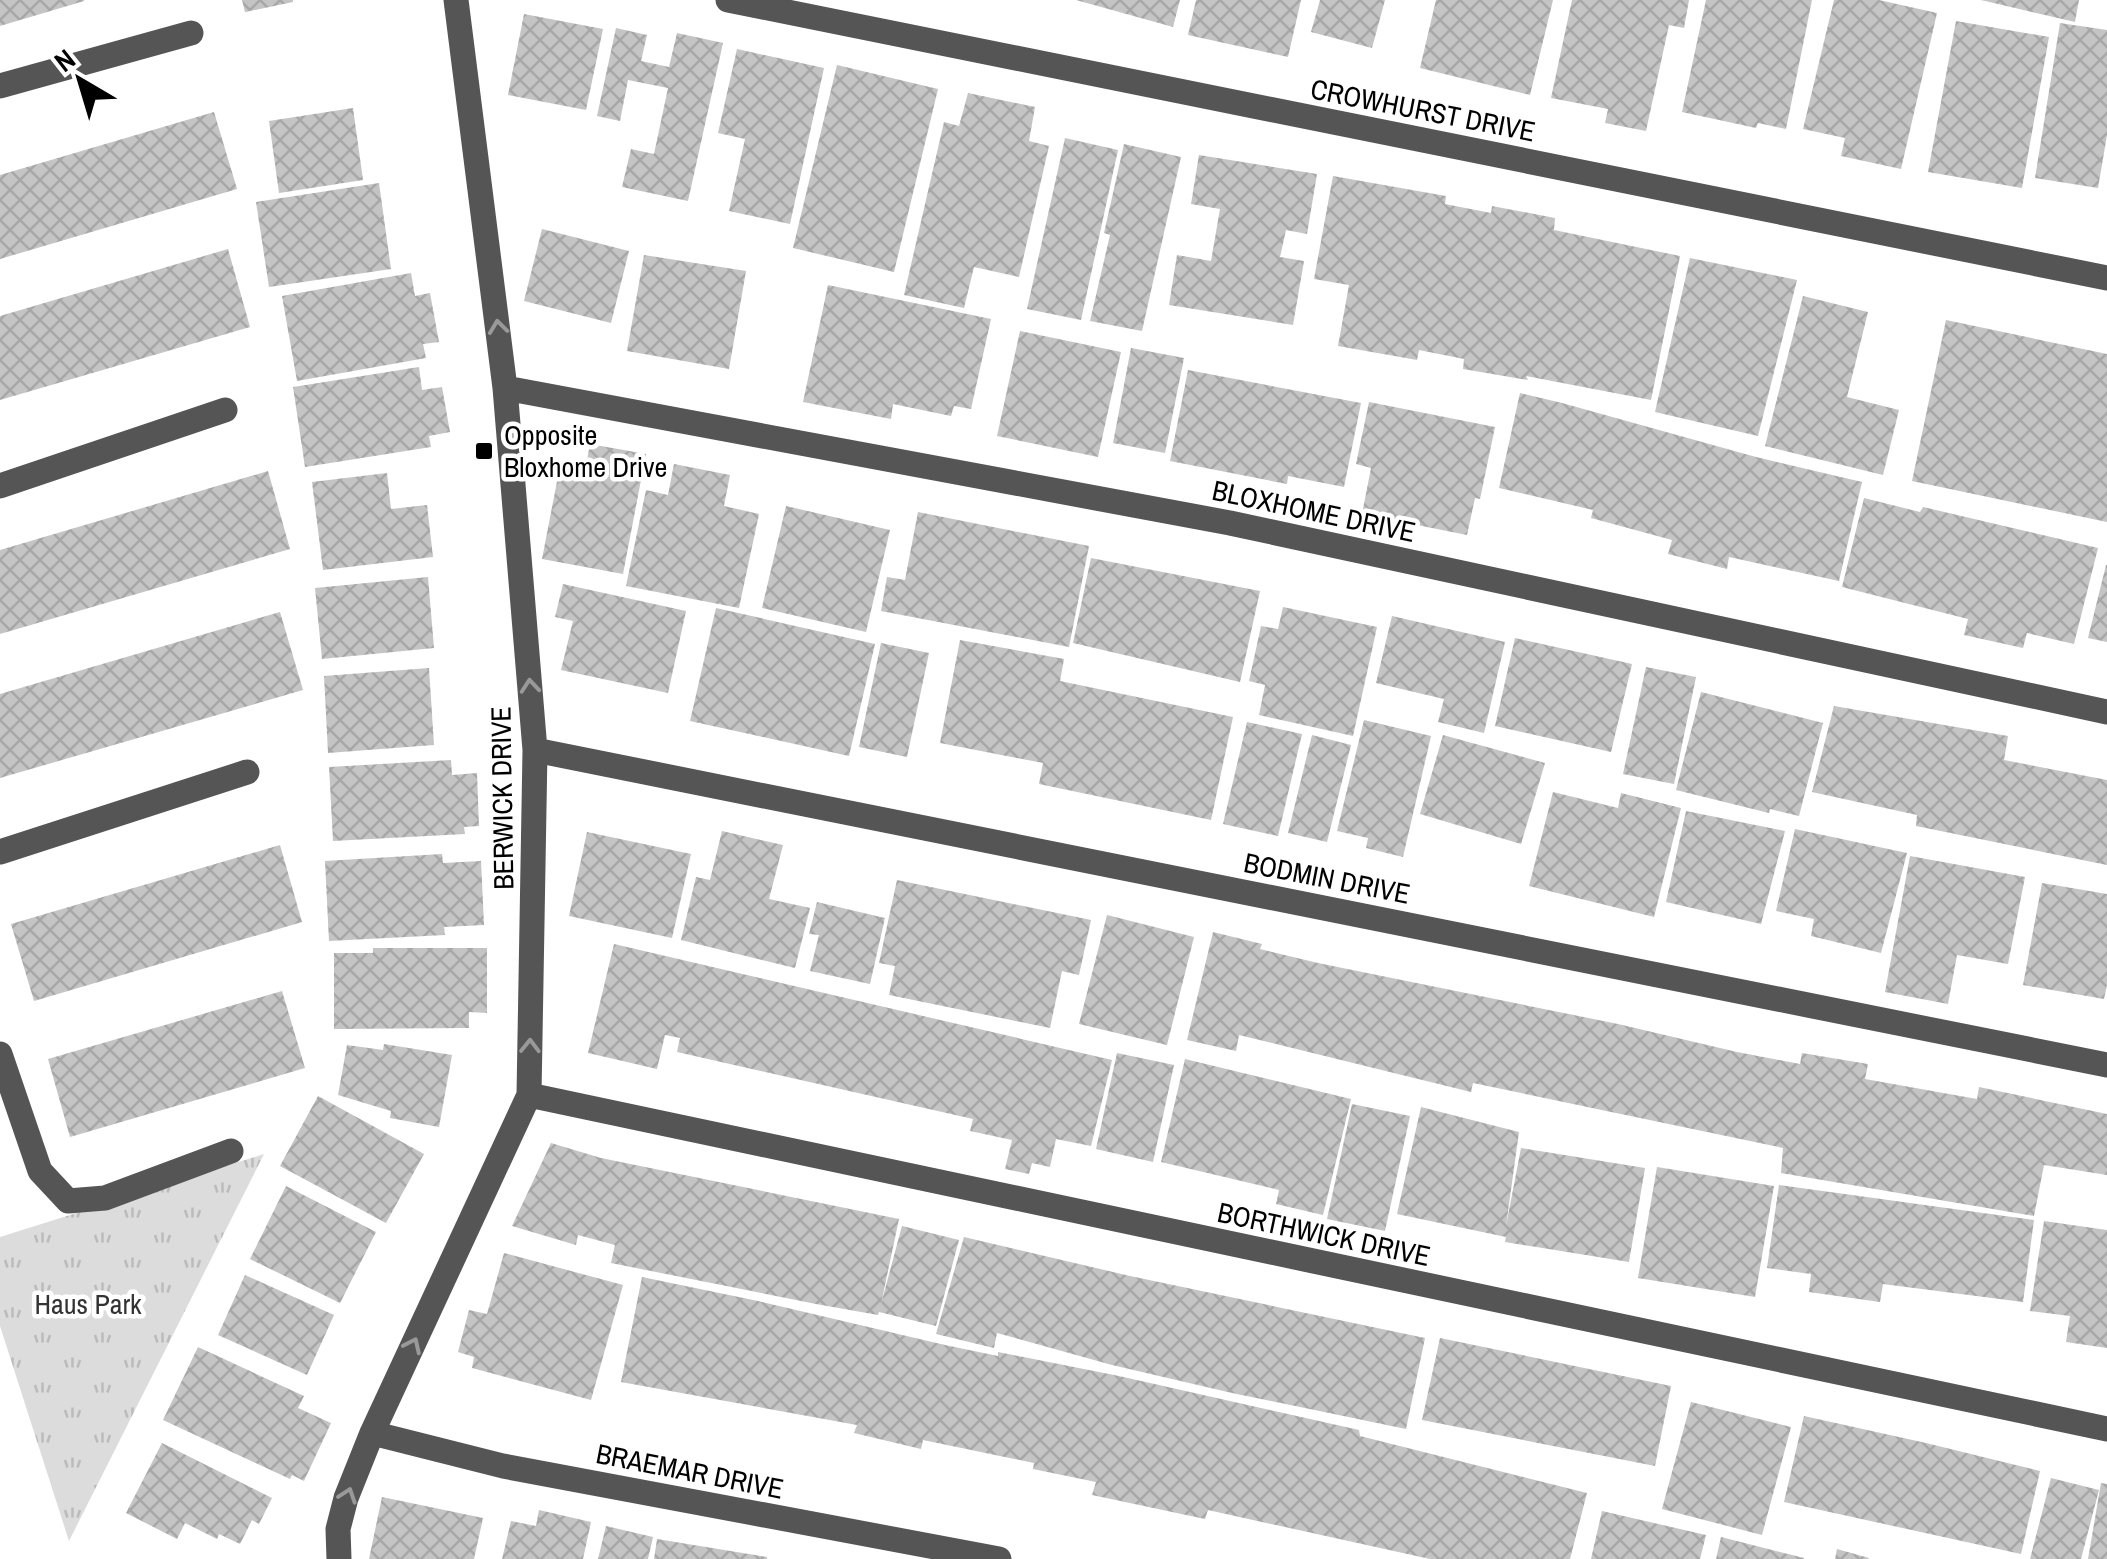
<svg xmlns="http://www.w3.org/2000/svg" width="2107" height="1559" font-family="'Archivo Narrow',sans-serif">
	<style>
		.grass { fill: url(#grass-tufts) }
		.building { fill: url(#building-cross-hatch) }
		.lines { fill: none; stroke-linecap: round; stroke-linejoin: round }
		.minor { stroke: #555; stroke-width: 25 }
		.oneway { stroke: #999 }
		.poi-dot { fill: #000; stroke: #fff; stroke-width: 4 }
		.labels { text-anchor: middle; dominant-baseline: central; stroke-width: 9; stroke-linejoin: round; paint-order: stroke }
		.street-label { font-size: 28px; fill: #000; stroke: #fff }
		.poi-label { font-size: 28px; fill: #000; stroke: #fff; text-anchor: start }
		.park-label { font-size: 28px; fill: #333; stroke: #fff }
	</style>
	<defs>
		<pattern id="grass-tufts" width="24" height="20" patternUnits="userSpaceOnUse" patternTransform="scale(2.5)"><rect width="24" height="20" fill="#dcdcdc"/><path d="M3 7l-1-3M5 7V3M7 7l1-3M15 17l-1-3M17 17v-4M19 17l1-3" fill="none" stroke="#bbb"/></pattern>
		<pattern id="building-cross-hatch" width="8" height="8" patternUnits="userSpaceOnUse" patternTransform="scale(2.5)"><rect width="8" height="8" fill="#c4c4c4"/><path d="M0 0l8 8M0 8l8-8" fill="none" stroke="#a7a7a7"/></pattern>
	</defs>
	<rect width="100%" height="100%" fill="#fff"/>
	<path class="grass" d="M264,1154l-195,387 -69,-215v-89z"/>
	<path class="building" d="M0,0h84v1l-84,25z
		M242,0h51v2l-48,10z
		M1076,0h104l-7,27z
		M1196,0h105l-13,57 -100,-22z
		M1320,0h65l-13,48 -61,-16z
		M1436,0h117l-23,95 -110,-27z
		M1572,0h117l-5,28 -15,-3 -23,106 -41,-8 3,-14 -57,-11z
		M1706,0h106l-26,129 -28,-6 -2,5 -74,-16z
		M1834,0h45l58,13 -36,156 -60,-13 4,-18 -42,-9z
		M1981,0h98l-4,22z
		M524,14l79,15 -17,81 -78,-15z
		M1956,21l93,16 -27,151 -94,-16z
		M2060,23l47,7v105l-9,53 -63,-10z
		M616,28l31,7 -6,26 28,6 8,-34 46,10 -35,158 -66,-14 9,-38 23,5 14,-66 -40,-8 -8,41 -23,-5z
		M737,49l87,19 -34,156 -61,-13 16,-72 -27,-6z
		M837,65l101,24 -44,183 -101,-24z
		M968,93l67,14 -6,34 20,5 -30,131 -45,-10 -10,41 -60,-13 40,-173 15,4z
		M353,108l10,72 -84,13 -10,-72z
		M214,112l23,77 -237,70v-84z
		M1065,138l53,12 -37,170 -54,-11z
		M1124,144l57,13 -39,174 -52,-10 20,-86 -6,-2z
		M1199,155l118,19 -10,60 -21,-4 -6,27 24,4 -11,64 -124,-20 8,-50 34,6 9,-52 -29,-5z
		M1333,176l113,20 -1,8 46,9 1,-7 63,12 -1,12 126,26 -29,144 -125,-24 2,4 -65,-11 1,-10 -45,-9 -2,10 -79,-14 11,-61 -35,-6z
		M379,183l12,86 -122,18 -13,-85z
		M542,229l87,22 -18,72 -87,-22z
		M228,249l22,78 -250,73v-84z
		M644,255l102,16 -17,98 -102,-18z
		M1690,258l107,22 -39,156 -103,-24z
		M411,273l4,23 15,-3 9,49 -16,2 3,14 -129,23 -15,-85z
		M828,285l163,34 -20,90 -17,-3 -3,10 -58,-12 -2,15 -88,-17z
		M1803,296l65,16 -21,85 52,13 -16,65 -118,-29z
		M1946,320l161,34v168l-195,-41z
		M1020,331l101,21 -23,105 -101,-21z
		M1131,348l53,10 -19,95 -52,-10z
		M419,367l3,23 20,-3 8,45 -21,4 2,11 -126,20 -12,-80z
		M1188,370l173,33 -17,84 -56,-11 -1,8 -117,-23z
		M1520,393l42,10 194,54 106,25 -23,99 -110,-24 -2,12 -59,-15 4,-14 -81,-22 2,-8 -94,-22z
		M1369,402l126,25 -15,72 -5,-1 -8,37 -105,-21 9,-46 -15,-4z
		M590,444l56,10 -23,120 -81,-15 17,-88 25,5z
		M674,464l56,11 -6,31 35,8 -20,94 -113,-22 20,-96 22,5z
		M268,471l22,78 -290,85v-84z
		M387,473l4,36 36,-4 6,52 -110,13 -11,-88z
		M1864,498l56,14 3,-5 175,41 -24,96 -47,-11 -4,15 -59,-13 4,-16 -126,-32z
		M786,506l104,24 -24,102 -104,-24z
		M918,512l171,34 -20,101 -188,-36 6,-34 18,3z
		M1091,558l169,33 -20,91 -167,-39z
		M2106,565h1v77l-19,-4z
		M428,577l6,71 -112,11 -7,-71z
		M563,584l123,27 -18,82 -107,-23 12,-49 -18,-4z
		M1283,607l94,20 -24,109 -94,-21 6,-30 -16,-4 12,-55 17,3z
		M716,608l159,36 -26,112 -159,-35z
		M280,612l23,78 -303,88v-84z
		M1392,616l113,26 -21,91 -46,-11 6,-23 -68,-16z
		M1515,638l117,26 -21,88 -116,-26z
		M960,640l104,19 -4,22 173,36 -22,103 -172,-36 4,-21 -103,-20z
		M881,643l48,10 -22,104 -48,-10z
		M1646,667l50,10 -22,107 -51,-10z
		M429,668l5,77 -106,8 -4,-77z
		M1701,692l122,31 -24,93 -29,-7 -1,4 -93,-23z
		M1834,706l174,30 -4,24 103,20v85l-191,-39 1,-11 -105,-23z
		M1364,720l67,16 -28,121 -37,-9 2,-10 -31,-7z
		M1247,722l55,12 -24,102 -55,-12z
		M1312,735l39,10 -24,97 -39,-9z
		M1443,735l102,28 -24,81 -101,-30z
		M451,760l1,15 25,-2 2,53 -15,1 1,7 -132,7 -4,-74z
		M1553,792l65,16 3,-15 60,15 -27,109 -125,-31z
		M1686,811l99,20 -24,93 -95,-22z
		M1795,829l112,24 -26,100 -70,-17 3,-17 -38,-8z
		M722,831l61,14 -14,54 41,9 -15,60 -114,-28 15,-63 14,3z
		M587,832l104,22 -19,84 -103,-22z
		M280,845l22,77 -268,79 -23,-77z
		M442,854l1,9 38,-2 3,64 -40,2 1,8 -116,6 -4,-80z
		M1910,856l115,21 -17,87 -51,-9 -9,49 -63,-12z
		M897,880l194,40 -12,55 -17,-4 -12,57 -161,-33 6,-29 -16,-3z
		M2042,883l65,11v91l-3,14 -81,-14z
		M817,902l68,16 -15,66 -60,-13 9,-36 -10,-1z
		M1107,915l87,22 -27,108 -88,-21z
		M1213,932l49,12 -2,5 58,14 300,61 119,28 63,12 2,-11 66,11 -3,15 112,20 2,-12 128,27v61l-63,-10 -10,51 -253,-43 2,-25 -310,-65 -2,9 -232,-57 -3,16 -49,-11z
		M614,944l498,116 -21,86 -35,-7 -6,28 -18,-4 -3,11 -24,-5 7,-29 -42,-9 3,-12 -296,-67 3,-14 -15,-3 -8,34 -69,-16z
		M373,948h114v65l-18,-1v16l-135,1v-76h39z
		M282,991l23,77 -235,69 -22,-78z
		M384,1044l68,11 -13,72 -49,-9 1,-7 -53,-16 9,-50 36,5z
		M1117,1053l57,12 -21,97 -57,-13z
		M1185,1059l166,40 -28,116 -47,-11 3,-14 -118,-28z
		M318,1096l106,58 -38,69 -106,-57z
		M1352,1104l58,12 -25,115 -58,-12z
		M1421,1107l98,25 -13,94 15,-78 124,20 -16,94 -124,-20 1,-5 -109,-23z
		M551,1143l50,15 298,61 -18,85 21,-78 57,14 -23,86 -57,-14 -1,3 -62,-11 -205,-41 4,-18 -37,-10 -2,10 -64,-19z
		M1657,1167l117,19 -19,111 -117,-19z
		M1779,1185l255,35 -11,82 -140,-18 -3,18 -71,-10 2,-18 -44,-6z
		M286,1186l90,46 -36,71 -90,-44z
		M2044,1221l63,9v118l-41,-6 4,-26 -40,-5z
		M964,1237l166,39 295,62 -19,91 -174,-36 -120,-28 -115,-32 -3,15 -58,-14z
		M504,1253l119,32 -32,115 -119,-32 2,-11 -16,-5 11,-42 18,4z
		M245,1275l89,40 -27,60 -89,-40z
		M642,1277l116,24 187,44 53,11v-4l121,24 240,54 1,6 227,57 -17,66h-140l-222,-49 -3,9 -113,-24 4,-13 -63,-13 1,-6 -111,-23 -2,9 -67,-16 3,-8 -236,-43z
		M1440,1338l231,48 -16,80 -233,-46z
		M198,1347l106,49 -6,12 33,15 -27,58 -12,-6 -2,4 -127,-59z
		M1691,1402l100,25 -29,108 -100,-26z
		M1804,1416l122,27 114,28 -19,83 -237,-52z
		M162,1443l110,55 -13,26 -7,-4 -12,24 -21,-10 -2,5 -32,-16 -8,16 -51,-26z
		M2051,1478l48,12 -18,69h-51z
		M2101,1483l6,1v75h-19z
		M382,1497l101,21 -9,41h-105z
		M539,1510l52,12 -8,37h-81l9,-38 25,5z
		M1602,1511l104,24 -6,24h-109z
		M606,1526l47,11 -5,22h-50z
		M1721,1537l83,21v1h-88z
		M657,1539l110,18v2h-113z
		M1837,1549l32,9 -1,1h-33z"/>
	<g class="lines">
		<path class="minor" d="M728,0l1379,278
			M0,86l191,-53
			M505,388l725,135 877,189
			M0,486l225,-76
			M535,750l1572,315
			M0,852l247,-80
			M0,1054l40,117 28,30 37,-3 126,-47
			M529,1095l1578,334
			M372,1433l131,33 496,93
			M339,1559l-1,-30 8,-31 26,-65 157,-338 6,-345 -30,-362 -49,-388"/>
	</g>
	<defs><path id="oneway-chevron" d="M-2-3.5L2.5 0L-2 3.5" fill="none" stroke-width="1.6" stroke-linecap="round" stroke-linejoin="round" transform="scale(2.5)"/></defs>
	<g class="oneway">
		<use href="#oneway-chevron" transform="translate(498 327) rotate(-97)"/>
		<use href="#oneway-chevron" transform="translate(530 686) rotate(-95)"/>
		<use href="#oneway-chevron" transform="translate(530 1046) rotate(-89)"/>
		<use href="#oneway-chevron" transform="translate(413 1345) rotate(-65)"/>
		<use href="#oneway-chevron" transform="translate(348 1495) rotate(-71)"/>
	</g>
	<rect class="poi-dot" x="474" y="441" width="20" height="20" rx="5"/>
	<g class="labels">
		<g class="street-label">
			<text transform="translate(1423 110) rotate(11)">CROWHURST DRIVE</text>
			<text transform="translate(1314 511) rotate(12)">BLOXHOME DRIVE</text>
			<text transform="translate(502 798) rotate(-91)">BERWICK DRIVE</text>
			<text transform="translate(1327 878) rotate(11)">BODMIN DRIVE</text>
			<text transform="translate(1324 1234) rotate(12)">BORTHWICK DRIVE</text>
			<text transform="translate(690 1471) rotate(11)">BRAEMAR DRIVE</text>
		</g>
		<g class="poi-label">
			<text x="504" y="435">Opposite<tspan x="504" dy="32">Bloxhome Drive</tspan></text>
		</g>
		<g class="park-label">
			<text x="88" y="1304">Haus Park</text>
		</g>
	</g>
	<g transform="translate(80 80) rotate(322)" stroke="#ffffff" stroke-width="8" paint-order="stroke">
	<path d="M0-8L18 38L0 25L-18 38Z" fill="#000000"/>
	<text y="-15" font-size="28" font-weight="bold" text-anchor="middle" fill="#000000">N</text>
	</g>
</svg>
